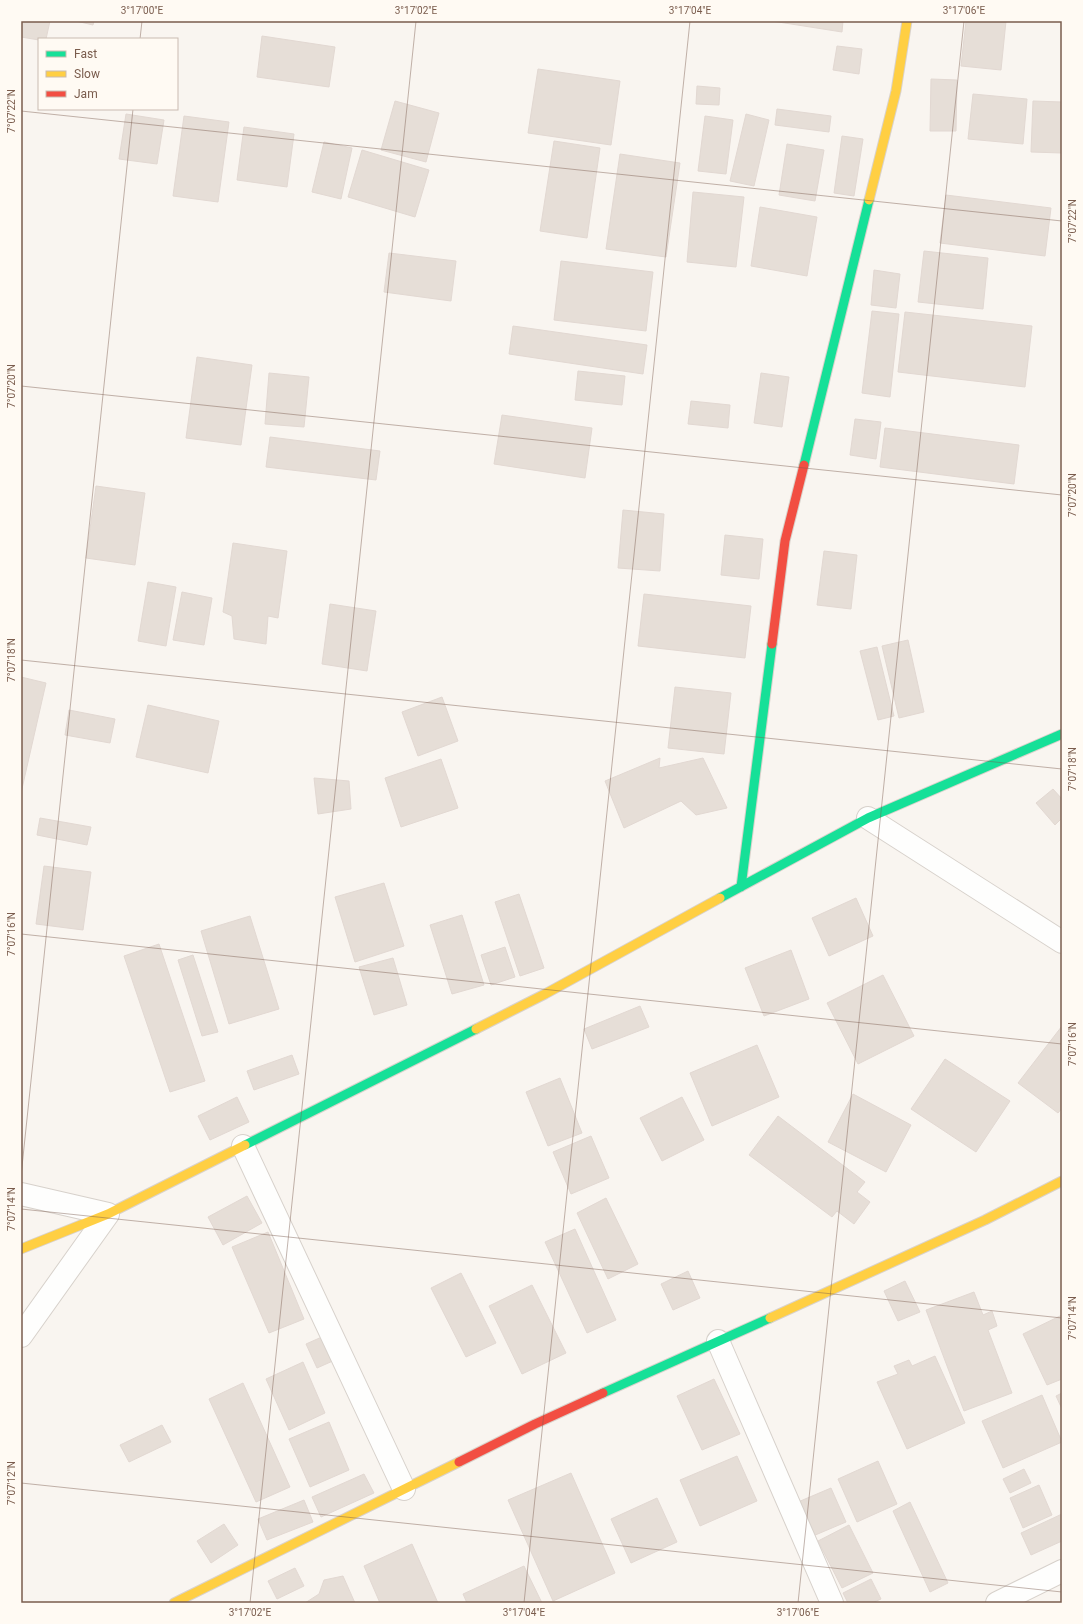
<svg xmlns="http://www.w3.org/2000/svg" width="1083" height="1624" font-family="Roboto,sans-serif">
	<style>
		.building { fill: #e6ded7; stroke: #e2d8d2 }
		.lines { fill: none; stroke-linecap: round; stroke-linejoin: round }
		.street-casing { stroke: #d7d1cb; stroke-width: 24 }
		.fast-casing { stroke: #d9d2cb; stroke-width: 11 }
		.slow-casing { stroke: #d9d2cb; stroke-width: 11 }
		.jam-casing { stroke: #d9d2cb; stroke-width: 11 }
		.street { stroke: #fefefd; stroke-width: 22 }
		.fast { stroke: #16e098; stroke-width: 9 }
		.slow { stroke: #ffcf43; stroke-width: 9 }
		.jam { stroke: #f24e42; stroke-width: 9 }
		.ticks { fill: none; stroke: #7a5c4d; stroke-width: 1; stroke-opacity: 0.45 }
		.neatline { fill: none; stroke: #7a5c4d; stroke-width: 1.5 }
		.ticks-label { font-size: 10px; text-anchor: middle; fill: #7a5c4d }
	</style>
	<rect width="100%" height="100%" fill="#f9f5f0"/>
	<path class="building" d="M21,21h29l-4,18h-7v1l-18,-3z
		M76,21h18l-1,4z
		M772,21h71l-1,11z
		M966,21h40l-5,49 -40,-4z
		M262,36l73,11 -6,40 -72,-10z
		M837,46l25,3 -3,25 -26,-4z
		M538,69l82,12 -9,64 -83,-12z
		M931,79l26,1 -1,51h-26z
		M697,86l23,2 -1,17 -23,-1z
		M973,94l54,5 -4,45 -55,-5z
		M395,101l44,12 -13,49 -45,-12z
		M1033,101l29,1v51l-31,-1z
		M777,109l54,7 -2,16 -54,-7z
		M126,114l38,6 -7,44 -38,-5z
		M746,114l23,6 -15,66 -24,-5z
		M184,116l45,6 -11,80 -45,-6z
		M705,116l28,4 -7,54 -28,-3z
		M244,127l50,7 -7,53 -50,-7z
		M842,136l21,3 -9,57 -20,-3z
		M554,141l46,7 -13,90 -47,-7z
		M324,142l28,6 -11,51 -29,-7z
		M787,144l37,6 -9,51 -36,-6z
		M362,150l67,20 -14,47 -67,-20z
		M620,154l60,9 -14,94 -60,-8z
		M693,192l51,5 -8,70 -49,-5z
		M946,195l105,13 -6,48 -105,-13z
		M760,207l57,10 -10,59 -56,-10z
		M924,251l64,7 -5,51 -65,-7z
		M389,253l67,8 -5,40 -67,-9z
		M561,261l92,11 -7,59 -92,-11z
		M874,270l26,4 -4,34 -25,-3z
		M872,311l27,3 -9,83 -28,-4z
		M905,312l127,14 -7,61 -127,-15z
		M513,326l134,19 -4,29 -134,-20z
		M197,357l55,8 -11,80 -55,-7z
		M578,371l47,5 -3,29 -47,-5z
		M269,373l40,4 -5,50 -39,-3z
		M761,373l28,4 -7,50 -28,-4z
		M691,401l39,4 -2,23 -40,-4z
		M502,415l90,13 -7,50 -91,-14z
		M855,419l26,3 -5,37 -26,-4z
		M885,428l134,17 -5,39 -134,-17z
		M270,437l110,14 -4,29 -110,-13z
		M96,486l49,7 -10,72 -49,-7z
		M623,510l41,4 -4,57 -42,-3z
		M725,535l38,4 -4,40 -38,-4z
		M233,543l54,8 -9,67 -10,-2 -2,28 -32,-5 -2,-23 -9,-4z
		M824,551l33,4 -6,54 -34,-4z
		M148,582l28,5 -10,59 -28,-5z
		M182,592l30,6 -8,47 -31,-5z
		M644,594l107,12 -6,52 -107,-12z
		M330,604l46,7 -9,60 -45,-7z
		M908,640l16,72 -25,6 -17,-72z
		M877,647l17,69 -16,4 -18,-69z
		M21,677l25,6 -25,110z
		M675,687l56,6 -7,61 -56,-6z
		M442,697l16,44 -40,15 -16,-44z
		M148,705l71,16 -11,52 -72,-16z
		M69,710l46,9 -5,24 -45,-8z
		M660,758l-1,10 44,-10 24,50 -31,7 -15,-14 -57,27 -19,-47z
		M441,759l17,49 -57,19 -16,-49z
		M314,778l35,3 2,28 -33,5z
		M1053,789l9,10v19l-7,7 -19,-22z
		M40,818l51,9 -4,18 -50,-10z
		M44,866l47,6 -8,58 -47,-6z
		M384,883l20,63 -49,16 -20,-65z
		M519,894l25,74 -24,8 -25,-74z
		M856,898l17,38 -44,20 -17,-38z
		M462,915l22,70 -32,9 -22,-69z
		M250,916l29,93 -50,15 -28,-93z
		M159,944l46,137 -35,11 -46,-136z
		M505,947l10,30 -24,8 -10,-30z
		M791,950l18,49 -45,17 -19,-48z
		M193,955l25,77 -16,4 -24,-76z
		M393,958l14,47 -33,10 -15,-48z
		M883,975l31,61 -56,28 -31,-61z
		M640,1006l9,21 -57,22 -8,-20z
		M1062,1026v82l-4,5 -40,-30z
		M757,1045l22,52 -67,29 -22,-53z
		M292,1055l7,19 -45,16 -7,-19z
		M945,1059l65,42 -34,51 -65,-43z
		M560,1078l22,55 -34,13 -22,-54z
		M853,1094l58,31 -25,47 -58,-30z
		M237,1097l12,25 -39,18 -12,-24z
		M682,1097l22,43 -42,21 -22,-43z
		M778,1116l87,66 -8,10 13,10 -16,22 -17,-13 -5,6 -83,-62z
		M591,1136l18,42 -38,16 -18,-42z
		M247,1196l15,27 -39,22 -15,-28z
		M606,1198l32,66 -30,15 -31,-66z
		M575,1229l41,91 -29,13 -42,-91z
		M268,1232l36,87 -35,14 -37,-86z
		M688,1271l12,27 -27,12 -12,-26z
		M461,1273l35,70 -30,14 -35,-69z
		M905,1281l15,31 -22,9 -14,-30z
		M532,1285l34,68 -44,21 -33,-68z
		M974,1292l9,23 9,-4 5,15 -9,4 24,63 -48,18 -38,-101z
		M1062,1315v64l-15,6 -24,-51z
		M324,1336l11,24 -18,8 -11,-24z
		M935,1356l30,67 -58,26 -30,-67 21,-8 -4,-8 15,-6 3,6z
		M303,1362l22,51 -36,17 -23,-51z
		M714,1379l26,55 -38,16 -25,-54z
		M243,1383l47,104 -34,15 -47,-103z
		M1062,1393v16l-6,-13z
		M1042,1395l20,47 -59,26 -21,-47z
		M329,1422l20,48 -39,17 -21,-48z
		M162,1425l9,17 -42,20 -9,-17z
		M737,1456l20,45 -57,25 -20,-46z
		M878,1461l19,43 -40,18 -19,-43z
		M1024,1469l7,14 -21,10 -7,-14z
		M571,1473l44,100 -62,28 -45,-101z
		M364,1474l10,19 -53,24 -9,-20z
		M1039,1485l13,30 -29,13 -13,-30z
		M831,1488l15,34 -33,14 -15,-34z
		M657,1498l20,44 -46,21 -20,-44z
		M304,1500l9,22 -46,18 -9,-21z
		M910,1502l38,81 -18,9 -37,-81z
		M1062,1514v27l-31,14 -10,-22z
		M224,1524l14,21 -27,18 -14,-22z
		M849,1525l24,48 -31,15 -24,-47z
		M412,1544l26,59h-58l-16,-37z
		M524,1566l18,37h-75l-4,-9z
		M295,1568l9,18 -27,13 -9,-18z
		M343,1576l12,27h-50l14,-9 5,-14z
		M871,1579l10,20 -9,4h-24l-5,-10z"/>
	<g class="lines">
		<defs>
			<path id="street" d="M868,818l194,124
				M243,1146l161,343
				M21,1194l87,20 -87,122
				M718,1341l114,262
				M997,1603l65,-32"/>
			<path id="fast" d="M804,465l65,-265
				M741,887l31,-243
				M720,898l148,-80 194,-84
				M245,1145l231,-116
				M603,1393l167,-75"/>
			<path id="slow" d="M869,200l27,-109 11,-70
				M476,1029l69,-35 175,-96
				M21,1249l87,-35 137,-69
				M770,1318l215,-98 77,-39
				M174,1603l285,-141"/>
			<path id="jam" d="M772,644l13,-103 19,-76
				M459,1462l76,-38 68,-31"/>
		</defs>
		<use href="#street" class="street-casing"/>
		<use href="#fast" class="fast-casing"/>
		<use href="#slow" class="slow-casing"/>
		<use href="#jam" class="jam-casing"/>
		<use href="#street" class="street"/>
		<use href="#fast" class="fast"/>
		<use href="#slow" class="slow"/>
		<use href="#jam" class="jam"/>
	</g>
	<path class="ticks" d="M140,39l2,-18M21,111l1041,110M21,386l1041,109M21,660l1041,109M21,934l1041,110M21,1176l112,-1067M21,1209l1041,109M21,1483l1041,109M250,1603l166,-1582M524,1603l166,-1582M798,1603l166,-1582"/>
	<rect width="1083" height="1624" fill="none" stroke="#fffaf3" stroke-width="44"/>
	<rect x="38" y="38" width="140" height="72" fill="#fffaf3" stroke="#cabbb1"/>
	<rect x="46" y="51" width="20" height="6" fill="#16e098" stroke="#cabbb1"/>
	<text x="74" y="58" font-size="12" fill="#7a5c4d">Fast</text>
	<rect x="46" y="71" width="20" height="6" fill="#ffcf43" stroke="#cabbb1"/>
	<text x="74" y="78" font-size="12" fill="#7a5c4d">Slow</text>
	<rect x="46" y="91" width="20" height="6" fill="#f24e42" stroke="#cabbb1"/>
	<text x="74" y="98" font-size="12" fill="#7a5c4d">Jam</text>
	<rect x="22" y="22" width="1039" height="1580" class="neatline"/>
	<g class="ticks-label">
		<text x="142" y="14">3°17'00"E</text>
		<text x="416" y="14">3°17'02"E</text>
		<text x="690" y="14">3°17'04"E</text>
		<text x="964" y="14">3°17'06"E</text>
		<text transform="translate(11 111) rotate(-90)" y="4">7°07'22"N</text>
		<text transform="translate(1072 221) rotate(-90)" y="4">7°07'22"N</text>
		<text transform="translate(11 386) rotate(-90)" y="4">7°07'20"N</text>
		<text transform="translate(1072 495) rotate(-90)" y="4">7°07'20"N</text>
		<text transform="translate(11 660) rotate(-90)" y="4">7°07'18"N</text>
		<text transform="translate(1072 769) rotate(-90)" y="4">7°07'18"N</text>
		<text transform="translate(11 934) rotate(-90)" y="4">7°07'16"N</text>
		<text transform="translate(1072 1044) rotate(-90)" y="4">7°07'16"N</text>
		<text transform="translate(11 1209) rotate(-90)" y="4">7°07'14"N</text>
		<text transform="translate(1072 1318) rotate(-90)" y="4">7°07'14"N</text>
		<text transform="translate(11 1483) rotate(-90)" y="4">7°07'12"N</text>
		<text x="250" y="1616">3°17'02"E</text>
		<text x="524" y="1616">3°17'04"E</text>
		<text x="798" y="1616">3°17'06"E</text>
	</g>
</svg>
